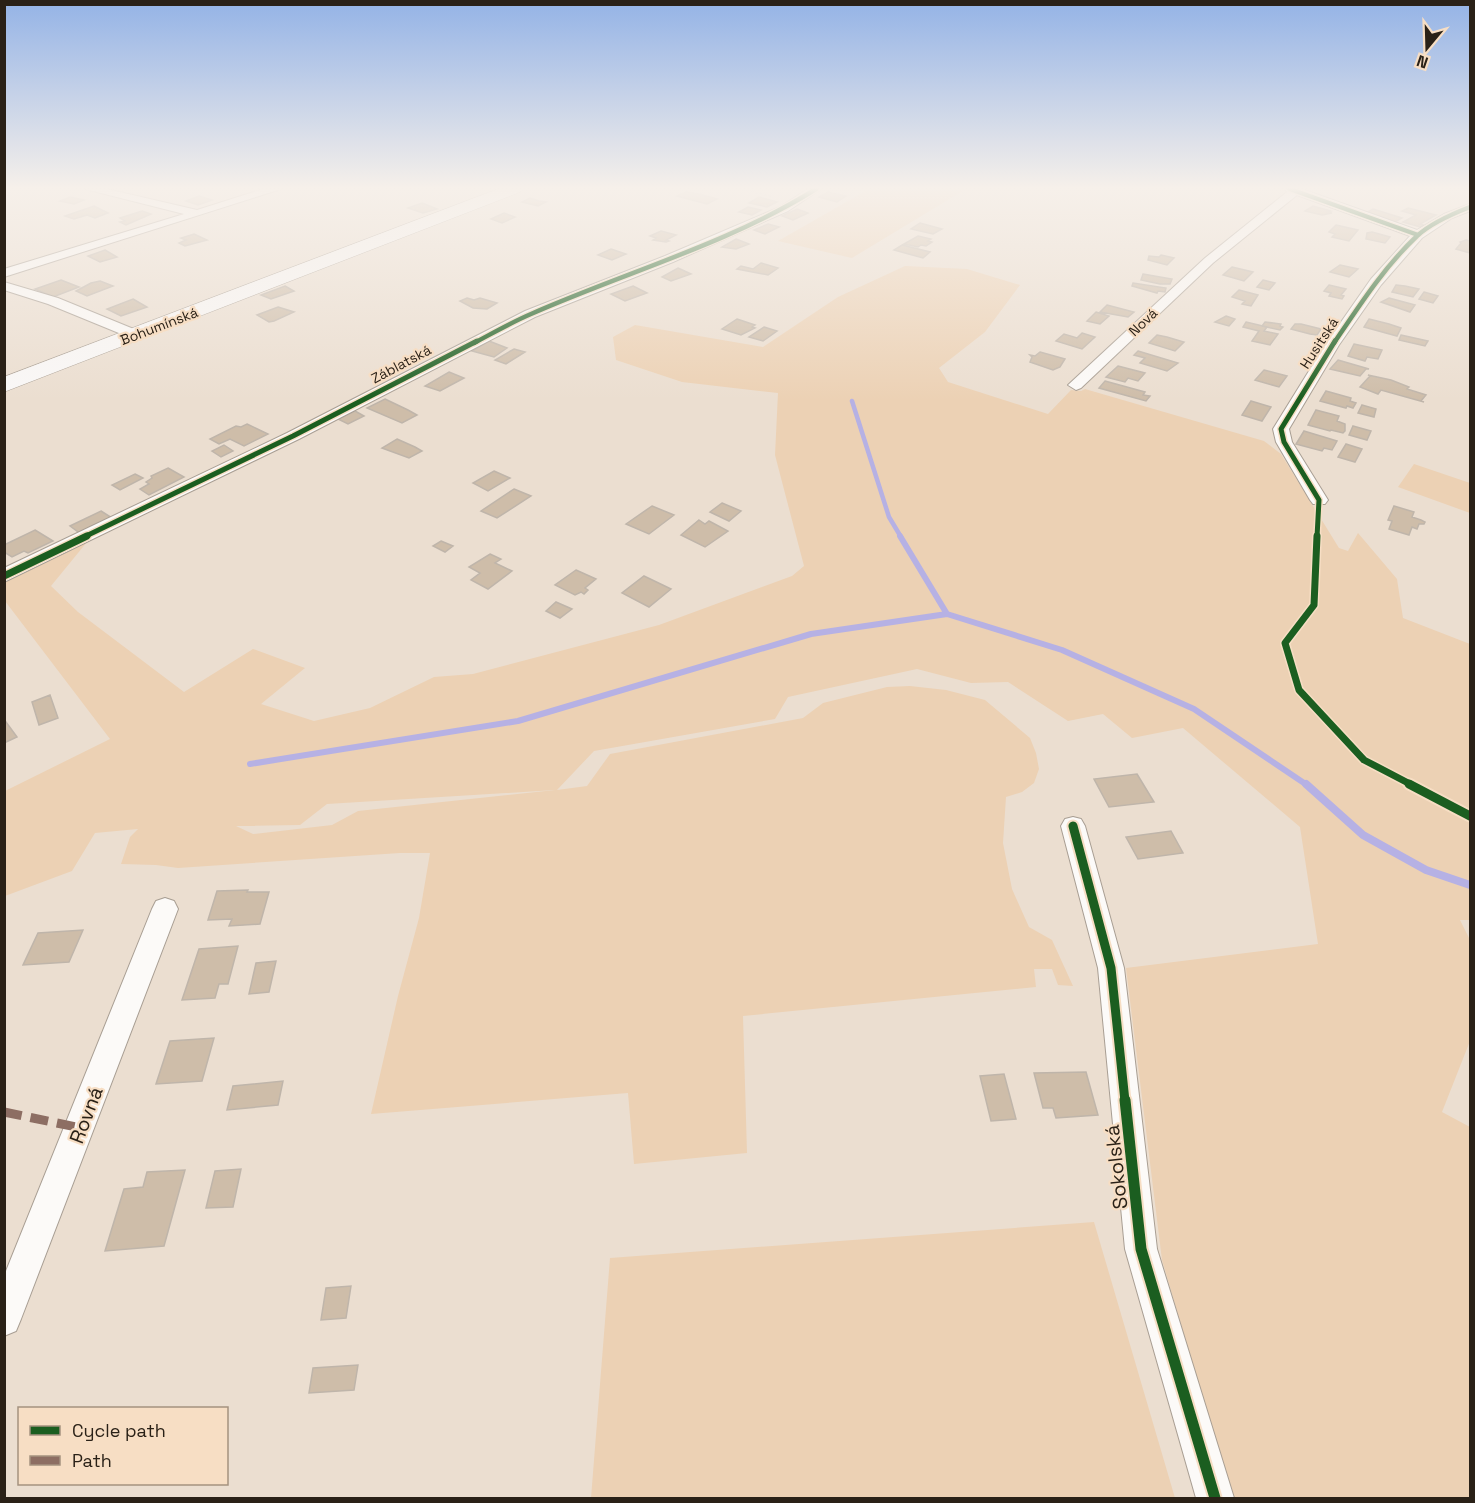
<svg xmlns="http://www.w3.org/2000/svg" width="1475" height="1503" font-family="'Space Grotesk',sans-serif">
	<style>
		.green { fill: #ecd1b4; fill-rule: evenodd }
		.lines { fill: none; stroke-linecap: round; stroke-linejoin: round }
		.stream-far2 { stroke: #b6b1e4; stroke-width: 4.5 }
		.stream-far1 { stroke: #b6b1e4; stroke-width: 6 }
		.stream { stroke: #b6b1e4; stroke-width: 8 }
		.building { fill: #cebda9; stroke: #bfb5aa; stroke-width: 1.5 }
		.minor-casing { stroke: #a89e93; stroke-width: 2 }
		.secondary-casing { stroke: #a89e93; stroke-width: 1 }
		.path { stroke: #d7d4cf; stroke-width: 2; stroke-dasharray: 3 1.5; stroke-linecap: butt }
		.minor { fill: #fcfaf8; fill-rule: evenodd }
		.secondary { fill: #f9f7f6; fill-rule: evenodd }
		.quiet { stroke: #8d6e63; stroke-width: 9; stroke-dasharray: 18 9; stroke-linecap: butt }
		.cycleway-far4-casing { stroke: #f7dec4; stroke-width: 7 }
		.cycleway-far3-casing { stroke: #f7dec4; stroke-width: 8 }
		.cycleway-far2-casing { stroke: #f7dec4; stroke-width: 10 }
		.cycleway-far1-casing { stroke: #f7dec4; stroke-width: 13 }
		.cycleway-casing { stroke: #f7dec4; stroke-width: 15 }
		.cycleway-far4 { stroke: #1b5e20; stroke-width: 4.5 }
		.cycleway-far3 { stroke: #1b5e20; stroke-width: 5 }
		.cycleway-far2 { stroke: #1b5e20; stroke-width: 7 }
		.cycleway-far1 { stroke: #1b5e20; stroke-width: 9 }
		.cycleway { stroke: #1b5e20; stroke-width: 11 }
		.labels { text-anchor: middle; dominant-baseline: central; stroke-width: 4.5; stroke-linejoin: round; paint-order: stroke }
		.far-street-label { font-size: 14px; fill: #2a2117; stroke: #f7dec4 }
		.near-street-label { font-size: 20px; fill: #2a2117; stroke: #f7dec4 }
	</style>
	<rect width="100%" height="100%" fill="#ebded0"/>
	<path class="green" d="M869,189h97l-114,69 -74,-17z
		M905,266l62,3 53,16 -35,47 -46,36 9,14 100,32 23,-24 10,1 4,-2 179,52 17,13 58,94 9,3 10,-18 39,46 6,39 67,26v276h-10l10,20v101l-28,71 28,15v371h-238l-70,-238 -36,-292 192,-24 -18,-117 -117,-99 -51,10 -29,-24 -35,7 -60,-39 -37,1 -54,-14 -129,28 -13,22 -181,32 -37,39 30,-4 23,-32 193,-36 20,-15 64,-16 23,-1 36,4 39,10 45,38 6,15 3,16 -5,14 -12,9 -16,5 -3,46 9,46 17,38 23,13 21,46 -15,-1 -6,-16h-18l2,18 -293,29 4,137 -113,11 -6,-71 -257,21 27,-118 21,-78 11,-65h-30l-222,15 -22,-3 -35,-1 9,-27 8,-8 -43,4 -23,38 -67,25v-105l105,-52 -105,-138v-20l82,-39 -36,44 27,26 106,80 69,-43 52,19 -44,36 53,17 56,-13 64,-31 39,-3 186,-49 133,-49 12,-10 -29,-111 3,-62 -96,-11 -66,-22 -3,-23 22,-12 128,22 75,-50zM555,790l-197,21 -26,14 -79,9 -17,-8 64,-1 27,-21z
		M1414,464l56,19v30l-72,-26z
		M1094,1222l81,276h-584l19,-240z"/>
	<g class="lines">
		<path class="stream-far2" d="M852,401l37,116 12,20"/>
		<path class="stream-far1" d="M900,536l47,78
			M250,764l268,-43 293,-87 136,-20 115,36 132,59 113,76"/>
		<path class="stream" d="M1306,784l57,51 63,35 44,15"/>
	</g>
	<path class="building" d="M686,192l13,2 18,5 -10,5 -30,-8z
		M828,192l18,4 -9,6 -18,-5z
		M199,196l13,4 -14,5 -12,-4z
		M70,197l14,3 -10,4 -14,-3z
		M759,197l18,5 -10,5 -18,-4z
		M530,198l9,3 7,1 -8,4 -16,-4z
		M422,203l15,6 -14,4 -15,-5z
		M94,206l14,7 -13,5 -8,-3 -13,4 -9,-3z
		M1313,206l18,5 -3,1 4,1 -10,2 -17,-4z
		M748,207l13,3 -9,5 -13,-3z
		M1408,208l28,7 -16,9 3,1 -3,2 -17,-5 13,-7 -14,-4z
		M797,209l11,4 -15,7 -11,-4z
		M1373,209l29,9 -9,5 -29,-9z
		M142,211l9,3 -25,11 -6,-3 5,-1 -5,-3z
		M504,213l11,4 -13,6 -11,-4z
		M920,223l22,6 -9,5 -22,-5z
		M768,224l11,3 -14,7 -11,-4z
		M1336,225l22,5 -9,11 -17,-4 3,-3 -6,-2z
		M661,231l15,4 -10,5 3,1 -3,1 -13,-2 3,-2 -6,-2z
		M1372,232l18,5 -5,6 -19,-4 1,-6z
		M194,234l13,6 -22,6 -6,-3 7,-3 -5,-2z
		M918,236l13,3 -3,2 4,1 -6,4 -5,-1 -3,2 -14,-3z
		M736,239l13,5 -13,5 -14,-2z
		M1466,240l4,1v12l-14,-4 5,-6 -1,-1z
		M902,245l28,7 -7,6 -29,-8z
		M611,249l15,5 -14,6 -14,-5z
		M105,250l12,7 -17,5 -12,-6z
		M1161,255l13,3 -7,7 -19,-5 1,-4 10,1z
		M761,263l17,5 -10,7 -31,-6 4,-3 12,3z
		M1340,265l18,4 -9,8 -19,-5z
		M1232,267l21,5 -9,9 -21,-6z
		M678,268l13,6 -20,7 -9,-4z
		M1143,274l29,5 -2,5h-10l-19,-4z
		M61,280l18,7 -26,10 -18,-8z
		M1263,280l12,3 -6,7 -12,-3z
		M100,281l13,5 -26,10 -11,-5 15,-8z
		M1133,283l33,5 -1,4 -7,-1 -1,2 -25,-7z
		M1329,285l17,4 -5,6 3,1 -2,3 -13,-3 2,-3 -7,-2z
		M1396,285l9,1 14,3 -6,8 -21,-5z
		M285,286l9,5 -23,8 -10,-4z
		M633,286l14,7 -22,8 -14,-7z
		M1239,290l19,5 -7,11 -9,-2 3,-3 -13,-4z
		M1424,292l14,4 -5,7 -14,-4z
		M467,298l7,2 6,-2 17,5 -10,6 -14,-1 -13,-7z
		M1389,298l26,7 -5,7 -29,-10z
		M133,299l14,8 -26,9 -14,-7z
		M1107,305l27,7 -6,5 -28,-5z
		M278,307l16,5 -20,9 -5,1 -12,-7z
		M1096,312l13,4 -9,8 -13,-3z
		M1226,316l9,3 -6,7 -14,-4z
		M737,319l18,6 -3,2 3,1 -14,7 -19,-6z
		M1369,319l20,5 12,4 -4,8 -33,-9z
		M1246,322l21,5 -3,4 14,3 -8,11 -18,-4 7,-10 -16,-4z
		M1265,322l16,2 -1,2 3,1 -3,3 -18,-4z
		M1295,324h6l20,5 -4,6 -7,-1 -19,-5z
		M764,327l13,4 -14,10 -14,-4z
		M1082,333l13,4 -13,12 -26,-8 8,-7 13,4z
		M1157,335l10,2 17,5 -9,9 -26,-8z
		M1401,335l27,6 -3,5 -26,-6z
		M489,341l18,7 -13,9 -22,-6z
		M1354,344l28,6 -4,9 -11,-2 -2,4 -17,-5z
		M514,349l11,3 -19,12 -11,-4z
		M1138,351l40,12 -11,8 -27,-8 5,-5 -11,-3z
		M1040,352l25,7 -5,8 -7,3 -23,-8 2,-5 -2,-2 5,1z
		M1338,360l31,9h-3l-6,7 -30,-7z
		M1118,366l27,7 -7,8 -10,-3 -3,4 -19,-5z
		M1264,370l23,6 -8,11 -24,-7z
		M449,372l15,6 -24,13 -15,-5z
		M1368,375l23,5 18,7 -2,2 19,6 -5,6 3,1 -43,-12 -3,4 -18,-7 10,-11z
		M1105,381l40,11 -2,3 7,1 -4,5 -47,-13z
		M1326,391l25,7 -1,3 6,2 -3,5 -6,-2 -1,2 -26,-7z
		M385,399l23,11 9,5 -15,8 -35,-15z
		M1251,401l20,6 -9,14 -20,-6z
		M1362,405l14,4 -2,8 -16,-4z
		M1316,410l23,6 -2,5 8,3v7l-2,2 -12,-3 -1,1 -22,-6z
		M355,411l9,5 -16,8 -10,-5z
		M247,424l21,10 -24,12 -14,-7 -11,5 -9,-5 26,-13 5,1z
		M1353,426l18,5 -4,9 -18,-5z
		M1304,431l33,10 -5,9 -8,-2 -2,3 -26,-7z
		M397,439l18,8 7,4 -13,7 -27,-10z
		M1346,444l16,5 -7,13 -17,-5z
		M224,445l9,6 -12,6 -9,-6z
		M168,468l16,9 -35,18 -9,-6 9,-5 -3,-2 6,-4 -1,-2z
		M494,471l16,7 -22,13 -15,-8z
		M135,474l8,4 -23,12 -8,-5z
		M514,489l17,7 -34,22 -16,-7z
		M722,503l19,8 -12,10 -19,-9z
		M652,506l22,9 -25,19 -23,-10z
		M1394,506l20,6 -2,5 9,3 4,2 -1,2h-5l-2,5 -5,-2 -3,8 -20,-6 3,-8 -4,-1z
		M101,511l11,7 -31,16 -11,-8z
		M699,520l6,4 4,-3 19,10 -23,16 -24,-12z
		M35,530l18,11 -25,12 -4,-2 -12,6 -8,-5v-7z
		M441,541l12,5 -8,6 -12,-6z
		M490,554l11,5 -6,4 17,8 -24,18 -17,-9 9,-7 -11,-6z
		M576,570l20,9 -11,9 3,2 -4,4 -3,-2 -6,3 -20,-10z
		M644,576l27,13 -22,18 -27,-14z
		M556,602l16,7 -12,9 -14,-7z
		M50,695l8,23 -19,7 -7,-23z
		M6,722l11,15 -13,6v-20z
		M1137,774l17,28 -45,5 -15,-28z
		M1171,831l12,22 -45,6 -12,-22z
		M248,890l-1,2h22l-9,32 -31,2 3,-7 -24,1 9,-29z
		M83,930l-14,32 -46,3 15,-32z
		M238,946l-10,38h-9l-4,14 -33,2 17,-51z
		M276,961l-7,31 -20,2 7,-31z
		M214,1038l-12,43 -46,3 14,-43z
		M1086,1072l12,43 -42,3 -3,-10h-10l-9,-35z
		M1004,1074l12,45 -25,2 -11,-45z
		M283,1081l-5,24 -51,5 6,-24z
		M241,1169l-8,38 -27,1 9,-37z
		M185,1170l-21,76 -59,5 19,-62 19,-2 4,-15z
		M351,1286l-5,32 -25,2 5,-32z
		M358,1365l-4,25 -45,3 4,-25z"/>
	<g class="lines">
		<defs>
			<path id="minor" d="M85,189h22l90,21 66,-21h18l-277,88v-8l180,-55z
				M808,189h13l-33,22 -115,51 -138,55 -236,122 -295,143v-14l283,-135 238,-122 140,-55 115,-49z
				M1285,189h17l115,41 27,-16 26,-10v7l-18,7 -30,20 -41,47 -42,60 -50,84 3,13 36,58 -3,4h-12l-3,-4 -34,-58 -3,-13 52,-84 46,-66 39,-43 -113,-41 -84,68 -132,125 -5,2 -8,-5 137,-127 82,-66z
				M4,282l54,16 83,34 2,3 -2,3h-10l-83,-34 -44,-14z
				M1073,817l8,2 4,7 39,142 33,281 77,249h-38l-71,-249 -27,-281 -37,-142 4,-7z
				M165,898l9,3 4,8 -157,410 -5,12 -12,5v-60l148,-367 4,-8z"/>
			<path id="secondary" d="M498,189h24l-2,3 -516,200v-15z"/>
		</defs>
		<use href="#minor" class="minor-casing"/>
		<use href="#secondary" class="secondary-casing"/>
		<path class="path" d="M742,189l31,8"/>
		<use href="#minor" class="minor"/>
		<use href="#secondary" class="secondary"/>
		<path class="quiet" d="M4,1112l77,16"/>
		<defs>
			<path id="cycleway-far4" d="M1290,189l128,46
				M474,343c19,-10 38,-21 57,-29 95,-42 197,-70 285,-125
				M1334,343c25,-37 50,-76 83,-107 14,-13 35,-22 53,-29"/>
			<path id="cycleway-far3" d="M84,537l209,-101 184,-95
				M1317,537l2,-37 -35,-58 -3,-13 54,-88"/>
			<path id="cycleway-far2" d="M1317,536l-3,69 -29,38 14,47 65,70 48,25
				M4,576l83,-40"/>
			<path id="cycleway-far1" d="M1409,784l61,32
				M1073,826l38,142 14,133"/>
			<path id="cycleway" d="M1125,1100l16,149 74,249"/>
		</defs>
		<use href="#cycleway-far4" class="cycleway-far4-casing"/>
		<use href="#cycleway-far3" class="cycleway-far3-casing"/>
		<use href="#cycleway-far2" class="cycleway-far2-casing"/>
		<use href="#cycleway-far1" class="cycleway-far1-casing"/>
		<use href="#cycleway" class="cycleway-casing"/>
		<use href="#cycleway-far4" class="cycleway-far4"/>
		<use href="#cycleway-far3" class="cycleway-far3"/>
		<use href="#cycleway-far2" class="cycleway-far2"/>
		<use href="#cycleway-far1" class="cycleway-far1"/>
		<use href="#cycleway" class="cycleway"/>
	</g>
	<linearGradient id="sky" x2="0" y2="1"><stop stop-color="#94b3e6"/><stop offset="0.47" stop-color="#f6f0ea"/><stop offset="1" stop-color="#f6f0ea" stop-opacity="0"/></linearGradient>
	<rect width="1475" height="400" fill="url(#sky)"/>
	<g class="labels">
		<g class="far-street-label">
			<text transform="translate(1143 322) rotate(-44)">Nová</text>
			<text transform="translate(159 326) rotate(-21)">Bohumínská</text>
			<text transform="translate(1319 343) rotate(-57)">Husitská</text>
			<text transform="translate(401 364) rotate(-28)">Záblatská</text>
		</g>
		<g class="near-street-label">
			<text transform="translate(86 1115) rotate(-69)">Rovná</text>
			<text transform="translate(1116 1167) rotate(-96)">Sokolská</text>
		</g>
	</g>
	<rect width="1475" height="1503" fill="none" stroke="#2a2117" stroke-width="12"/>
	<rect x="18" y="1407" width="210" height="78" fill="#f7dec4" stroke="#a5927f" stroke-width="1.5"/>
	<rect x="30" y="1426" width="30" height="9" fill="#1b5e20" stroke="#a5927f" stroke-width="1.5"/>
	<text x="72" y="1437" font-size="18" fill="#2a2117">Cycle path</text>
	<rect x="30" y="1456" width="30" height="9" fill="#8d6e63" stroke="#a5927f" stroke-width="1.5"/>
	<text x="72" y="1467" font-size="18" fill="#2a2117">Path</text>
	<g transform="translate(1427 48) rotate(199)" stroke="#f7dec4" stroke-width="4.5" paint-order="stroke">
	<path d="M0-4.5L10 22L0 15L-10 22Z" fill="#2a2117"/>
	<text y="-9" font-size="16" font-weight="bold" text-anchor="middle" fill="#2a2117">N</text>
	</g>
</svg>
